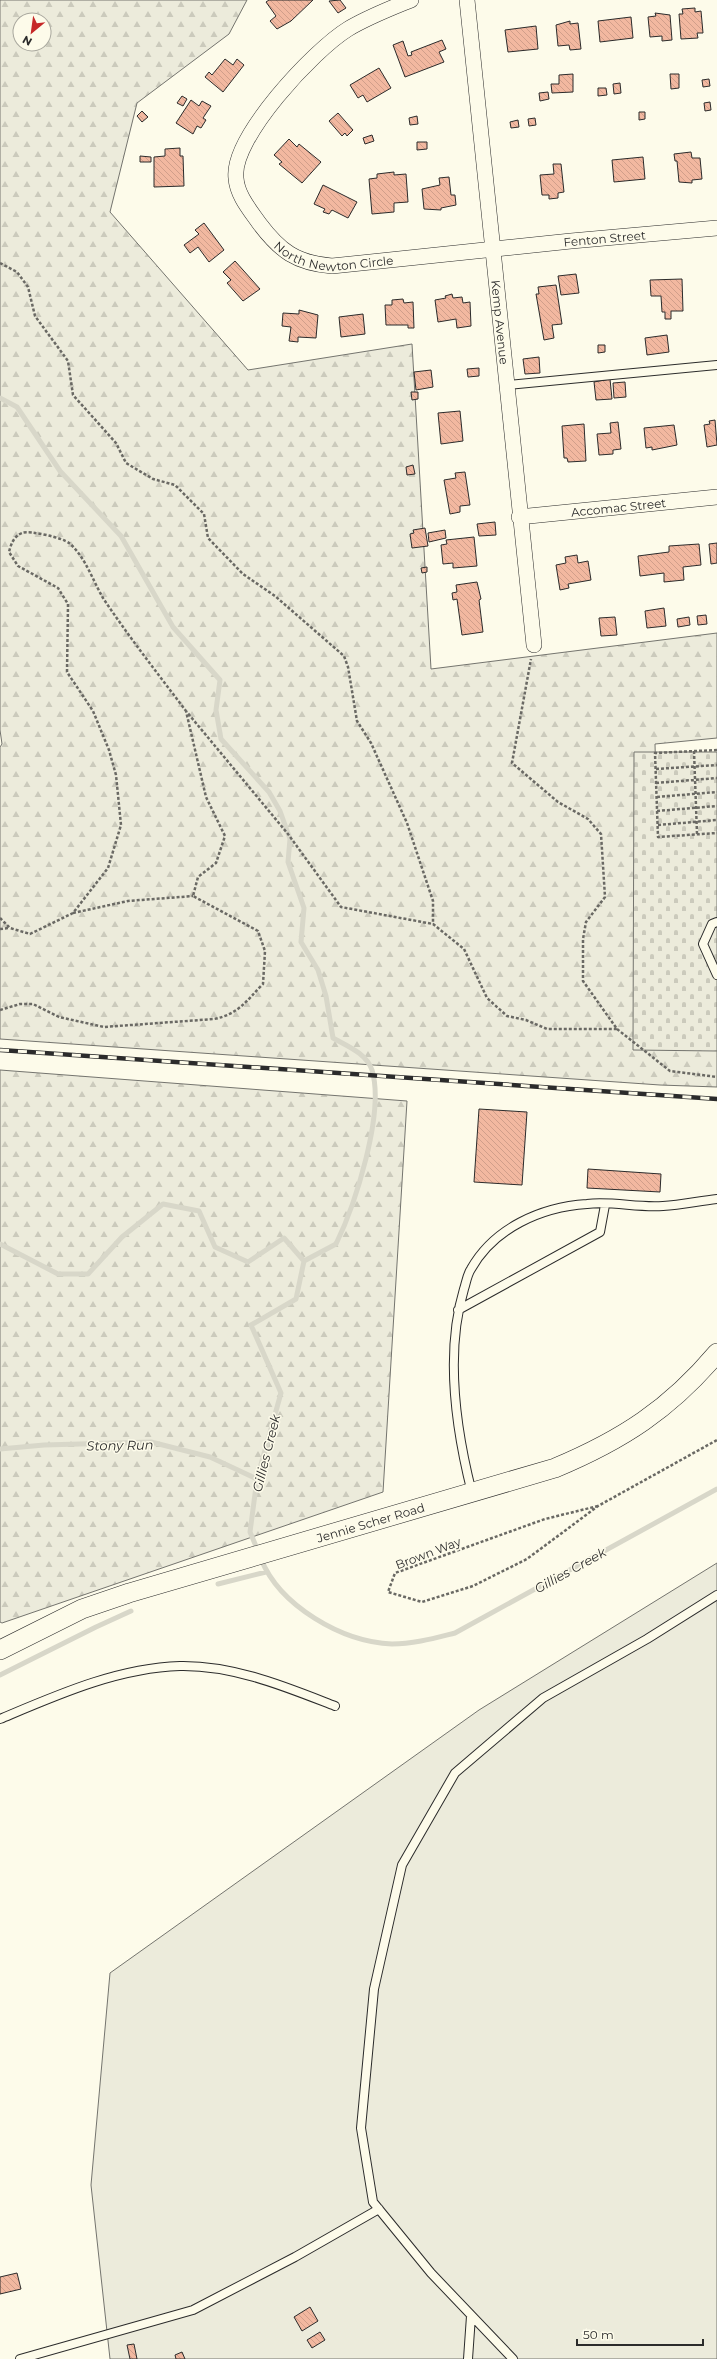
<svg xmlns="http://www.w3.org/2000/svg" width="717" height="2359" font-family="Montserrat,sans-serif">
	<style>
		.grass { fill: #ecebdb; stroke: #74746e }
		.forest { fill: url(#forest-firs); stroke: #74746e; fill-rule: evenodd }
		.cemetery { fill: url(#cemetery-stones); stroke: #74746e }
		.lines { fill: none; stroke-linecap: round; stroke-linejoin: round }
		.stream { stroke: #d8d7c9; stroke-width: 5 }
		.building { fill: url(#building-back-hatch); stroke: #2b2b2b }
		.service-casing { stroke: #2b2b2b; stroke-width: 10 }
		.minor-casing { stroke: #2b2b2b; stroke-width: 16 }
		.tertiary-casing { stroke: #2b2b2b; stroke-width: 20 }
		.path { stroke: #6a6964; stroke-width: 2.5; stroke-dasharray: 3 2; stroke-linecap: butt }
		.service { stroke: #fdfbea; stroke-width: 8 }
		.minor { stroke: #fdfbea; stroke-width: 15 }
		.tertiary { stroke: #fdfbea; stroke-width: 19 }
		.rail-casing { stroke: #2b2b2b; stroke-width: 4.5 }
		.rail { stroke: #fdfbea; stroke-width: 3; stroke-dasharray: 9; stroke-linecap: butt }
		.labels { text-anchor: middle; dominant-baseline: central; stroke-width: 3; stroke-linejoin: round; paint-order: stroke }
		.street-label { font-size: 12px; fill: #2b2b2b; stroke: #fdfbea }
		.water-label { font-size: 13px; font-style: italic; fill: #2b2b2b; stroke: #fdfbea }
	</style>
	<defs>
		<pattern id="forest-firs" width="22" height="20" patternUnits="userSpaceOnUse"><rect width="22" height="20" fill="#ecebdb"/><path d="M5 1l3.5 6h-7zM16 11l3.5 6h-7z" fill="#cbcabc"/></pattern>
		<pattern id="cemetery-stones" width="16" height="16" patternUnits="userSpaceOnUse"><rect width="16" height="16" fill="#ecebdb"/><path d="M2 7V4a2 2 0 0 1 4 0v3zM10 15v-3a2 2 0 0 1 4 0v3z" fill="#cbcabc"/></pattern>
		<pattern id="building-back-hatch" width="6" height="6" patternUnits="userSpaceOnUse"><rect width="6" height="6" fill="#f2b8a0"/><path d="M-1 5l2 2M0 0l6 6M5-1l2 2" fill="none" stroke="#d09e8a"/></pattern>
	</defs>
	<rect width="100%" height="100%" fill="#fdfbea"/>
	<path class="grass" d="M717,1563v796h-607l-19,-174 19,-212 369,-263z"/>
	<path class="forest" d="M0,0h247l-18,34 -92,69 -27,109 138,158 164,-26 19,325 286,-36v105l-62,6 3,113 59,129v101l-57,-2 -660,-46v-292l2,-3 -2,-14zM20,20h24v24h-24z
		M0,1070l407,31 -24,391 -381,131 -2,-1z"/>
	<path class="cemetery" d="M634,752h83v299l-84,-1z"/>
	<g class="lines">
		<path class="stream" d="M0,398l17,9 43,64 61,65 52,91 47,53 -4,30 5,29 48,53 11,19 10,28 -2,23 16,46 -3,34 17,28 8,26 7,42c14,8 33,15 39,32 13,43 -17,135 -36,174l-32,17
			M0,1244l58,30h30l34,-37 41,-33 36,7 16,36 33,15 36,-24 20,23 -8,38 -45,26 30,68 -24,86 -7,53 8,19
			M0,1449l44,-4 107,-3 59,15 47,22
			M261,1559c19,47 81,83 131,85 22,0 43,-6 63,-11l262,-144
			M218,1584l48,-12
			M0,1675l96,-48 35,-16"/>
	</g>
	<path class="building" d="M269,0h44l-22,21 -14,8 -7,-8 6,-5 -10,-14z
		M340,0l6,8 -8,5 -9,-12z
		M695,8v4l6,-1 2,22h-6l1,5 -17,1 -2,-25h4l-1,-5z
		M655,13l15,2 2,25 -10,1v-5l-12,1 -2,-20 8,-1z
		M631,17l2,21 -33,4 -2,-21z
		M570,21v3l8,-1 3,26 -11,1 -1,-5 -11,1 -2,-21z
		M536,26l2,23 -30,3 -3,-22z
		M442,40l4,9 -7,3 5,10 -39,15 -12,-32 10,-4 5,15 4,-1 -1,-3z
		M225,59l8,6 4,-6 7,6 -21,27 -18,-15 4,-5 3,3z
		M379,68l12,20 -24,14 -4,-7 -5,3 -8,-13z
		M573,74v18l-21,1 -1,-9h8v-9z
		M670,74h9v14l-8,1z
		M709,79l1,7 -7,1 -1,-7z
		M620,83l1,10 -7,1 -1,-10z
		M598,88h8l1,7 -9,1z
		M548,92l1,7 -9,2 -1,-8z
		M182,96l5,3 -4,7 -6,-3z
		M191,100l8,6 3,-5 9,5 -8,12 3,2 -5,8 -4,-2 -4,8 -17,-11z
		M710,102l1,8 -6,1 -1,-8z
		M142,111l6,6 -6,5 -5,-6z
		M639,112h6v7l-6,1z
		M338,113l15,17 -6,6 -2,-3 -3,3 -13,-15z
		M417,116l1,8 -8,1 -1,-7z
		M535,118l1,7 -7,1 -1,-7z
		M518,120l1,7 -8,1 -1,-6z
		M372,135l2,6 -9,3 -2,-6z
		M289,139l8,8 2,-3 22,18 -19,21 -23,-19 3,-2 -8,-7z
		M417,142h10v7l-10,1z
		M180,148v8h3l1,30 -30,1v-30l11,-1v-7z
		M691,152l1,6h8l2,21 -10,1v3l-13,-1 -2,-21h-2l-1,-7z
		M140,156l11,1v5h-11z
		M643,157l2,22 -31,3 -2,-22z
		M553,164h8l3,28 -6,1v5l-9,1v-4h-7l-2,-20 14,-1z
		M394,172v3l12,-1 2,28 -14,1v9l-22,2 -3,-35 8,-1v-4z
		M449,177l2,18h4l1,10 -15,3v2l-17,-1 -2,-20 18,-4 -1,-7z
		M323,185l34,17 -9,16 -16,-8 -3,4 -6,-2 2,-3 -11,-5z
		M204,223l20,27 -15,12 -11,-15 -8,6 -6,-8 15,-11 -4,-4z
		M235,261l25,28 -17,12 -16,-18 4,-3 -8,-8z
		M576,274l3,19 -18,2 -3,-19z
		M682,279l1,32h-12v8h-6v-7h-3l-1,-16h-10l-1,-16z
		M556,285l6,39 -10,1 2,13 -10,2 -8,-46h3l-1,-7z
		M452,294l1,4 9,-1 1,6 7,-1 1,24 -14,2 -1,-9 -18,3 -3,-22 11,-2 -1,-2z
		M403,299l1,4 9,-1 1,26h-6v-3h-22l-1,-20h7v-5z
		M299,310l19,5 -2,23 -18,-1v5l-9,-1 2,-14 -9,-1 1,-13 16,1z
		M363,314l2,20 -24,3 -2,-20z
		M667,335l2,17 -22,3 -2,-17z
		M598,345h7v7l-7,1z
		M539,357l1,16 -15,1 -2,-15z
		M479,368v8l-11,1 -1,-8z
		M431,370l2,17 -17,3 -2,-18z
		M610,379l2,20 -16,1 -2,-18z
		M625,382l1,15 -12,1 -1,-15z
		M411,392h7v7l-6,1z
		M460,411l3,30 -22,3 -3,-31z
		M715,420l2,25 -10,2 -3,-22 6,-1 -1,-3z
		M618,422l3,27 -8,1v4l-14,1 -2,-21 14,-1 -1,-10z
		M584,424l2,37 -18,1 -1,-4h-3l-2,-32z
		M674,425l3,20 -25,5v-3l-6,1 -2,-20z
		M413,465l2,9 -8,1 -1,-8z
		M465,472l5,33 -10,1v6l-10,2 -6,-34 12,-2 -1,-5z
		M495,522l1,13 -17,1 -2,-12z
		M425,528l3,18 -16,2 -2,-14 4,-1 -1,-3z
		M445,530l1,8 -17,4 -1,-9z
		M474,537l3,29 -24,2v-5l-10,1 -2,-19 6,-1 -1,-4z
		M717,543v20l-6,1 -2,-20z
		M699,544l2,21 -18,2 1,13 -20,2v-9l-24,3 -2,-20 31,-4v-6z
		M577,555l1,8 10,-2 3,19 -23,4 1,4 -9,2 -4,-25 10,-2 -1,-6z
		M427,567v5l-5,1 -1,-5z
		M477,582l4,17 -2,1 4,32 -21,3 -5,-36 -4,1 -1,-7 5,-1 -1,-7z
		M664,608l2,18 -19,2 -2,-17z
		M706,615l1,9 -9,1 -1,-9z
		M615,617l2,18 -16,1 -2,-18z
		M689,617l1,8 -12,2 -1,-8z
		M479,1109l48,3 -5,73 -48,-3z
		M588,1169l73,5 -1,18 -73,-4z
		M17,2273l4,16 -21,5v-17z
		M310,2307l8,14 -16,10 -8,-14z
		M320,2332l5,8 -13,8 -5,-8z
		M134,2344l3,15h-7l-3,-14z
		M182,2352l3,7h-9l-1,-4z"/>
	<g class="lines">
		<defs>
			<path id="service" d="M507,385l210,-20
				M717,922l-5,2 -9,20 14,31
				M458,1310l142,-78 5,-27
				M472,1493c-16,-63 -27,-141 -8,-204 2,-6 3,-14 7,-20 23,-41 70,-62 116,-65 25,-3 51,4 76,2 18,-1 36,-5 54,-7
				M0,1719c57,-24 117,-51 180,-53 54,-1 106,21 155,40
				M20,2359l173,-49 102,-53 84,-48
				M468,2359l3,-43
				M513,2359l-82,-86 -58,-71 -12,-74 13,-139 28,-124 53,-92 88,-75 104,-59 70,-44"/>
			<g id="minor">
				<path id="s1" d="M411,0c-22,9 -43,17 -63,29 -34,21 -117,109 -112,149 1,17 14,32 23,45 21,28 37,40 73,43l239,-25 146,-13"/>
				<path id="s2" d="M467,0l67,645"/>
				<path id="s3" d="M519,517l198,-20"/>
			</g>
			<g id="tertiary">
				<path id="s4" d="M0,1650l82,-41 47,-16 426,-125c67,-28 115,-59 162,-115"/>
			</g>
		</defs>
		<use href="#service" class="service-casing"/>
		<use href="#minor" class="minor-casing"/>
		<use href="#tertiary" class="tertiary-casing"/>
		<path class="path" d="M0,263l17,9 11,15 7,29 33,45 5,34 43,48 10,20 27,16 22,6 29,29 4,24 35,36 32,22 69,60 4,11 9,54 14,22 36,80 26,78v23
			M717,750l-62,3 3,84 59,-4
			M694,751l3,83
			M656,769l61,-4
			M656,783l61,-5
			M657,797l60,-5
			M657,811l60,-5
			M658,825l59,-5
			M73,913l55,-12 65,-5
			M0,918l10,10 20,6 43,-21 35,-45 13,-43 -5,-50 -7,-25 -16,-39 -26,-39 1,-68 -10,-16 -40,-22 -9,-14c2,-8 5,-16 13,-19 8,-3 41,5 47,10 16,13 24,38 34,55 26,39 55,76 83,113
			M0,929l9,-1
			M0,1010l20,-6h13l26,13 45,10 110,-8c25,-5 32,-18 49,-35l2,-33 -7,-20 -65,-35 5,-19 18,-14 9,-27 -19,-39 -20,-86 102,123 53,73 92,17 31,25 23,49 20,18 19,4 21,9h70l-34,-48v-42l3,-17 19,-25 -4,-63 -13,-15 -30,-17 -46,-39 19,-104
			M617,1029l53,42 47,6
			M598,1506l-53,13 -150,54 -7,19 34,10 51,-16 54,-27 71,-53 119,-66"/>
		<use href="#service" class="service"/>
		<use href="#minor" class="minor"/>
		<use href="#tertiary" class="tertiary"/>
		<defs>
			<path id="rail" d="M0,1050l717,49"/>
		</defs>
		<use href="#rail" class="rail-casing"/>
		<use href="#rail" class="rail"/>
	</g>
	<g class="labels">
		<g class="street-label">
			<text stroke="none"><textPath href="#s1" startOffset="674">Fenton Street</textPath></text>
			<text stroke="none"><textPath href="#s1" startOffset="400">North Newton Circle</textPath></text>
			<text stroke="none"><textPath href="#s2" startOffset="324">Kemp Avenue</textPath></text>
			<text stroke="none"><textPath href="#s3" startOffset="100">Accomac Street</textPath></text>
			<text stroke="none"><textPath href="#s4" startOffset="393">Jennie Scher Road</textPath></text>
			<text transform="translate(428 1553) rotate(-21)">Brown Way</text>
		</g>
		<g class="water-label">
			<text transform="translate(120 1445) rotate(-1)">Stony Run</text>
			<text transform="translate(266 1453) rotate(-76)">Gillies Creek</text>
			<text transform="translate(570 1570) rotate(-29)">Gillies Creek</text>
		</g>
	</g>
	<g transform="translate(32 32) rotate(209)"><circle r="19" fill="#fdfbea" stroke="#a9a89e"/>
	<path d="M0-3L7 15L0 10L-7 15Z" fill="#c62828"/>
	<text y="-6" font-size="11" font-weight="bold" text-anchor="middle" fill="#2b2b2b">N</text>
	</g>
	<path d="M577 2339v6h126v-6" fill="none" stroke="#2b2b2b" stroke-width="2"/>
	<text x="583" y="2339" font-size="12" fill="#2b2b2b" stroke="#fdfbea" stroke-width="3" paint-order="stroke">50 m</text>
</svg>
